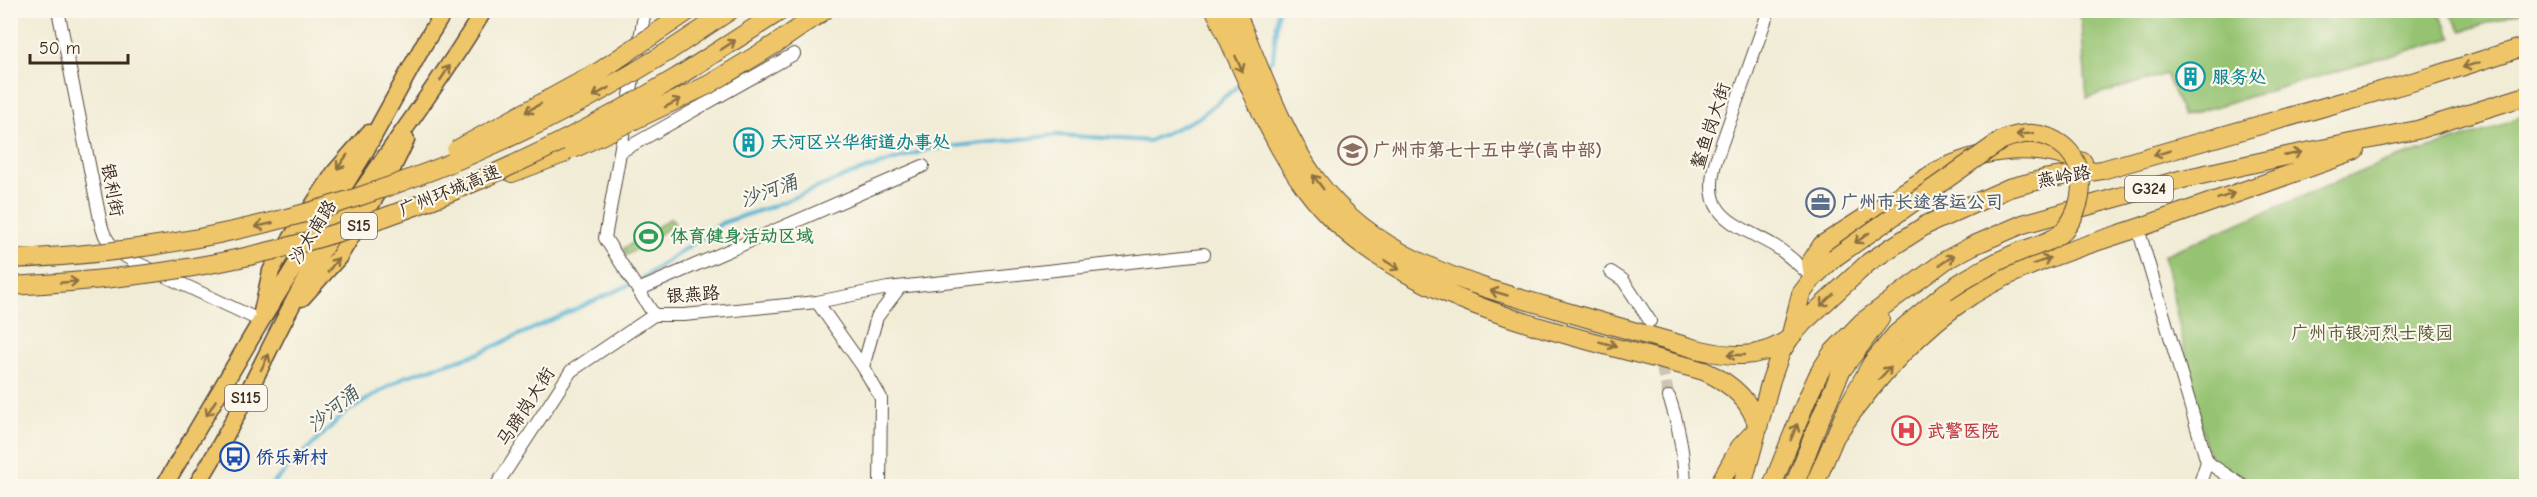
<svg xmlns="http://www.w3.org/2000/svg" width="2537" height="497" font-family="'Comic Neue','LXGW WenKai TC',sans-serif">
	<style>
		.green { fill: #95c371; stroke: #687648; stroke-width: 1.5 }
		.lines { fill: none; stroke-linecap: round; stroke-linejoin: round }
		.stream { stroke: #53b2d2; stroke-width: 4 }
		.minor-tunnel { stroke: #cdc5b1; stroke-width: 12; stroke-dasharray: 12 6; stroke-linecap: butt }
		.minor-casing { stroke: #56473a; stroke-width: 14 }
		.major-casing { stroke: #56473a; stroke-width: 19 }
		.highway-casing { stroke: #56473a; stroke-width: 20 }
		.minor { stroke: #fff; stroke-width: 12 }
		.major { stroke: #eec569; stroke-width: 16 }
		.highway { stroke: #eec569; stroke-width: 18 }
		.highway-bridge-casing { stroke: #56473a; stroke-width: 20; stroke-linecap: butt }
		.highway-bridge { stroke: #eec569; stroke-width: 18 }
		.oneway { stroke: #8c7040 }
		.labels { text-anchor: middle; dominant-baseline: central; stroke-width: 4.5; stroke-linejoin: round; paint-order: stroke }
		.shield { fill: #fbf7ec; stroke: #75685c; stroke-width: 1.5 }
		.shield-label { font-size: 16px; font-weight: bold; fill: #3b2a1e }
		.culture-label { font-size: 18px; font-weight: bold; fill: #0d838f; stroke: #fbf7ec; text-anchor: start }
		.street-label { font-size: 18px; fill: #3b2a1e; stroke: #fbf7ec }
		.education-label { font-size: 18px; font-weight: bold; fill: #785e54; stroke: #fbf7ec; text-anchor: start }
		.service-label { font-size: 18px; font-weight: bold; fill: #4e5e75; stroke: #fbf7ec; text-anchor: start }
		.leisure-label { font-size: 18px; font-weight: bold; fill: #27864d; stroke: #fbf7ec; text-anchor: start }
		.park-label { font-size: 18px; fill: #565837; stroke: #fbf7ec }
		.health-label { font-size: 18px; font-weight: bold; fill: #be3a42; stroke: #fbf7ec; text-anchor: start }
		.transit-label { font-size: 18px; font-weight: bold; fill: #164399; stroke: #fbf7ec; text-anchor: start }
		.water-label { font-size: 20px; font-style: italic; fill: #435a5d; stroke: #fbf7ec }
	</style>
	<rect width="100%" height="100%" fill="#fbf7ec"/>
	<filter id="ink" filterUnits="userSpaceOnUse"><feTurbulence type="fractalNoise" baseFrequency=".0167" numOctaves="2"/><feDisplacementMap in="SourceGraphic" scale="12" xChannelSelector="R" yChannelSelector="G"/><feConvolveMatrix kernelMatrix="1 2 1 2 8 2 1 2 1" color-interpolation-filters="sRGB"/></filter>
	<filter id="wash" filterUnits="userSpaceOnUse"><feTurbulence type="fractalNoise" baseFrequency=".008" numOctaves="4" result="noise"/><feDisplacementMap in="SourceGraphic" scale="24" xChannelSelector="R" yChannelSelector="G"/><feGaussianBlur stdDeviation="1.35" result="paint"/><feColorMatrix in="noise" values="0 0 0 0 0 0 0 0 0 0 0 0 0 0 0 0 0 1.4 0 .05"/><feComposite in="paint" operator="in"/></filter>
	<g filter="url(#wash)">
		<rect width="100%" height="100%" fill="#f1ecd6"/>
		<path class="green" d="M2080,11h357l15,27 -269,78 -17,-42 -79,24z
			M2448,11h77l-63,20z
			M2526,114v372h-303l-18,-42 -41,-189 217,-92 108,-33z
			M671,218l4,6 -48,31 -4,-6z"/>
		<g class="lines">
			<path class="stream" d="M1265,65l8,-6 5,-49
				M270,486l75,-73 59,-36 73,-23 163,-74 82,-57 51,-17 78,-32 78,-25 129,-14 91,6 49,-23 44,-35"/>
		</g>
	</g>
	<g filter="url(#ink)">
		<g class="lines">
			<path class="minor-tunnel" d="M1653,331l16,66"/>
			<defs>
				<path id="minor" d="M58,10l43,214c4,19 16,28 32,37l128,60
					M645,10l-40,228 49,77h30l133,-13 46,65 18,31 -1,88
					M1769,10l-53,150c-16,56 16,62 57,85 15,9 27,21 40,33
					M620,152l174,-98
					M2138,228l69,234 -8,24
					M1611,272l12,8 27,41
					M638,290l285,-124
					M817,302l71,-14 316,-34
					M863,367l14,-50 23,-30
					M1669,397c10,28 15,60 16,89
					M2207,462l36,24
					M496,486l75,-115 83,-56"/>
				<path id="major" d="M302,298l36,-40 52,-85 16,-33
					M262,312l9,-41 6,-11 58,-88 34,-39
					M164,486l97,-165 101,-164 62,-113 21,-34
					M196,486c46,-72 77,-152 120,-225 52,-86 116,-164 168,-251"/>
				<path id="highway" d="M1215,10c29,60 51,125 91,179 84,115 268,146 398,182 25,11 48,29 54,58
					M1235,10c24,54 46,121 80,168 58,79 149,105 238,130 47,14 94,27 140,40 34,9 67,13 97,-10l11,-44 12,-16 21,-20
					M777,43l48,-33
					M669,51l62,-41
					M679,76l103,-66
					M512,173l51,-19
					M1813,278l-2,-16 11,-17 115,-74c48,-23 97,-28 146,-9
					M1836,435c37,-53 82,-105 136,-140 52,-32 112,-49 169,-68 72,-25 143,-51 215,-76
					M1718,486l22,-39 16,-17
					M1742,486l29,-106 10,-28 9,-14 13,-15 66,-61 57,-37 83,-37 35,-9 58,-9 331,-94 93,-30
					M1772,486l35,-87 12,-26 13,-20 30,-31 84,-62 26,-14 51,-22 160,-45 108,-24 126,-25 109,-34
					M1794,486l24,-62 23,-53 39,-52
					M1814,486l34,-80 24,-43 24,-29 50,-42"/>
			</defs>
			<use href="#minor" class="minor-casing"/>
			<use href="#major" class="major-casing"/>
			<use href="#highway" class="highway-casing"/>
			<use href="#minor" class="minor"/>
			<use href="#major" class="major"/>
			<use href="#highway" class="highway"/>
			<defs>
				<path id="highway-bridge" d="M573,149l135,-64 69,-42
					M456,150l144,-79 90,-61
					M1834,258l168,-118c21,-8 40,-10 60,5 12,9 19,24 19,39 0,18 -7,38 -21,50 -12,10 -31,13 -46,20 -23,10 -46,23 -68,38
					M10,259c235,-8 461,-84 659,-208
					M10,286c79,-4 158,-12 235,-29 154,-34 299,-99 434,-181"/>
			</defs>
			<use href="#highway-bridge" class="highway-bridge-casing"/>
			<use href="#highway-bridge" class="highway-bridge"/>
		</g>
		<defs><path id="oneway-shaft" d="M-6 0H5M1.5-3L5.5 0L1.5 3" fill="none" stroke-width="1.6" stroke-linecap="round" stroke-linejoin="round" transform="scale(1.5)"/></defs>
		<g class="oneway">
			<use href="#oneway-shaft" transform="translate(728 45) rotate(-33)"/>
			<use href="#oneway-shaft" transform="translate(1239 64) rotate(66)"/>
			<use href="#oneway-shaft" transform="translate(2471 65) rotate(163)"/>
			<use href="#oneway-shaft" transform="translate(445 73) rotate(-57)"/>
			<use href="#oneway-shaft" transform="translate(601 92) rotate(151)"/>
			<use href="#oneway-shaft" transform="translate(673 103) rotate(-27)"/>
			<use href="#oneway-shaft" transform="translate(533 108) rotate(151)"/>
			<use href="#oneway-shaft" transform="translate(2025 134) rotate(175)"/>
			<use href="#oneway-shaft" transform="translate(2162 153) rotate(164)"/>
			<use href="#oneway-shaft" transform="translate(2293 154) rotate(-11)"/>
			<use href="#oneway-shaft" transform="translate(342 162) rotate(126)"/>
			<use href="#oneway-shaft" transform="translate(1318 182) rotate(-127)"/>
			<use href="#oneway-shaft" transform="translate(2226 196) rotate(-19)"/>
			<use href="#oneway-shaft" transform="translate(264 225) rotate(167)"/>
			<use href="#oneway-shaft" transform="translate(1862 238) rotate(144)"/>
			<use href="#oneway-shaft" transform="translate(1947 260) rotate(-33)"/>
			<use href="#oneway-shaft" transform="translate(2042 261) rotate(-21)"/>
			<use href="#oneway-shaft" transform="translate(333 265) rotate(-53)"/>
			<use href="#oneway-shaft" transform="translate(1392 265) rotate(32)"/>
			<use href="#oneway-shaft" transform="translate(69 282) rotate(-5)"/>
			<use href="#oneway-shaft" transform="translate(1499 293) rotate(-164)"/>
			<use href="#oneway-shaft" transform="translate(1827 300) rotate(137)"/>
			<use href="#oneway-shaft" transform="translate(1608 344) rotate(15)"/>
			<use href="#oneway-shaft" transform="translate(1736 355) rotate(-180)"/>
			<use href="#oneway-shaft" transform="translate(265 362) rotate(-63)"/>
			<use href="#oneway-shaft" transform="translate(1885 373) rotate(-47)"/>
			<use href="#oneway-shaft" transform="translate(211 408) rotate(121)"/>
			<use href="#oneway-shaft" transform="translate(1794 432) rotate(-68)"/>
		</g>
	</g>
	<defs>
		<symbol id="building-ring" viewBox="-11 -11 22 22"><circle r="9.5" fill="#fbf7ec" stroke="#0f9aa8" stroke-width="1.5"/><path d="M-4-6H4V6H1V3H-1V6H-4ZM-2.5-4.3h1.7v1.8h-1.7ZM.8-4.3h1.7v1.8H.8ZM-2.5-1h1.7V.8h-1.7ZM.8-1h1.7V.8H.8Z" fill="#0f9aa8"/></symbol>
		<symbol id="university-ring" viewBox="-11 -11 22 22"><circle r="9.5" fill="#fbf7ec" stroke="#8d6e63" stroke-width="1.5"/><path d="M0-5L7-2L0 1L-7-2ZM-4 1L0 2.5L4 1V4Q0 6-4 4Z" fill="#8d6e63"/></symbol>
		<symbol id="office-ring" viewBox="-11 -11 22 22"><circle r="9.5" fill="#fbf7ec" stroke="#5c6f8a" stroke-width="1.5"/><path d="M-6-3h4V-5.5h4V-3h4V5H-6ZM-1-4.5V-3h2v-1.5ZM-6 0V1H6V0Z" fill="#5c6f8a"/></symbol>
		<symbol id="stadium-ring" viewBox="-11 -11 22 22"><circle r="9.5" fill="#fbf7ec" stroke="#2e9e5b" stroke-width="1.5"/><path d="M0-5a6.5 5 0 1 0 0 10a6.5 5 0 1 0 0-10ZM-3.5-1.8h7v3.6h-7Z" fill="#2e9e5b"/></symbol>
		<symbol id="hospital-ring" viewBox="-11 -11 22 22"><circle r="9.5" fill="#fbf7ec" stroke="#e0444e" stroke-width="1.5"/><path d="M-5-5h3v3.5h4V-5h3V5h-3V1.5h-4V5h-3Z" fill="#e0444e"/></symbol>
		<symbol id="bus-ring" viewBox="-11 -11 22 22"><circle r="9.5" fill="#fbf7ec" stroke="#1a4fb4" stroke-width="1.5"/><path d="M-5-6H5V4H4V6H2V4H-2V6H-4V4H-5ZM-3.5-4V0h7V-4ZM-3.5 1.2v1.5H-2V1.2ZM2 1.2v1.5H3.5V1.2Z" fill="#1a4fb4"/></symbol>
	</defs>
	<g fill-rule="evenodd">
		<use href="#building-ring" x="2174" y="60" width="33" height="33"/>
		<use href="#building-ring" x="732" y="126" width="33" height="33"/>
		<use href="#university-ring" x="1336" y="134" width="33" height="33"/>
		<use href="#office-ring" x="1804" y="186" width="33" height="33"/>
		<use href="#stadium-ring" x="632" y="220" width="33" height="33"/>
		<use href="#hospital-ring" x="1890" y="414" width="33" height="33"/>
		<use href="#bus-ring" x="218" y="440" width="33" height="33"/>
	</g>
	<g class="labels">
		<g class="shield">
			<rect x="2125" y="176" width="48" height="26" rx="4.5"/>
			<rect x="341" y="213" width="36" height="26" rx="4.5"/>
			<rect x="225" y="385" width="42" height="26" rx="4.5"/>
		</g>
		<g class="shield-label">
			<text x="2149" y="189">G324</text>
			<text x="359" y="226">S15</text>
			<text x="246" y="398">S115</text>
		</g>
		<g class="culture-label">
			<text x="2212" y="77">服务处</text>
			<text x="770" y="142">天河区兴华街道办事处</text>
		</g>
		<g class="street-label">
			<text transform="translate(1711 126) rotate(-72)">鳌鱼岗大街</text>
			<text transform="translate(2064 177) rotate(-10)">燕岭路</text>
			<text transform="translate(112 190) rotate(79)">银利街</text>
			<text transform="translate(450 191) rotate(-22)">广州环城高速</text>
			<text transform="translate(313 232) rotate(-58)">沙太南路</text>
			<text transform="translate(693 295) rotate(-4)">银燕路</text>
			<text transform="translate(526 407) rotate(-57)">马蹄岗大街</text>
		</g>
		<g class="education-label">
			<text x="1373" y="150">广州市第七十五中学(高中部)</text>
		</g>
		<g class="service-label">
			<text x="1841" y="202">广州市长途客运公司</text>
		</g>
		<g class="leisure-label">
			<text x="670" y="236">体育健身活动区域</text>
		</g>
		<g class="park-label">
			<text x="2372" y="333">广州市银河烈士陵园</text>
		</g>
		<g class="health-label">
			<text x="1927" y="431">武警医院</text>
		</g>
		<g class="transit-label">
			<text x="256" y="457">侨乐新村</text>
		</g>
		<g class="water-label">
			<text transform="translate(769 191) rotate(-20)">沙河涌</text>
			<text transform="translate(333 409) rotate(-39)">沙河涌</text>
		</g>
	</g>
	<rect width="2537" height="497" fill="none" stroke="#fbf7ec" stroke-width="36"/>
	<path d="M30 54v9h98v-9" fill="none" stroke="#3b2a1e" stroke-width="3"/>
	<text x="39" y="54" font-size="18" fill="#3b2a1e" stroke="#fbf7ec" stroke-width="4.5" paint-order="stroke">50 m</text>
</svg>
